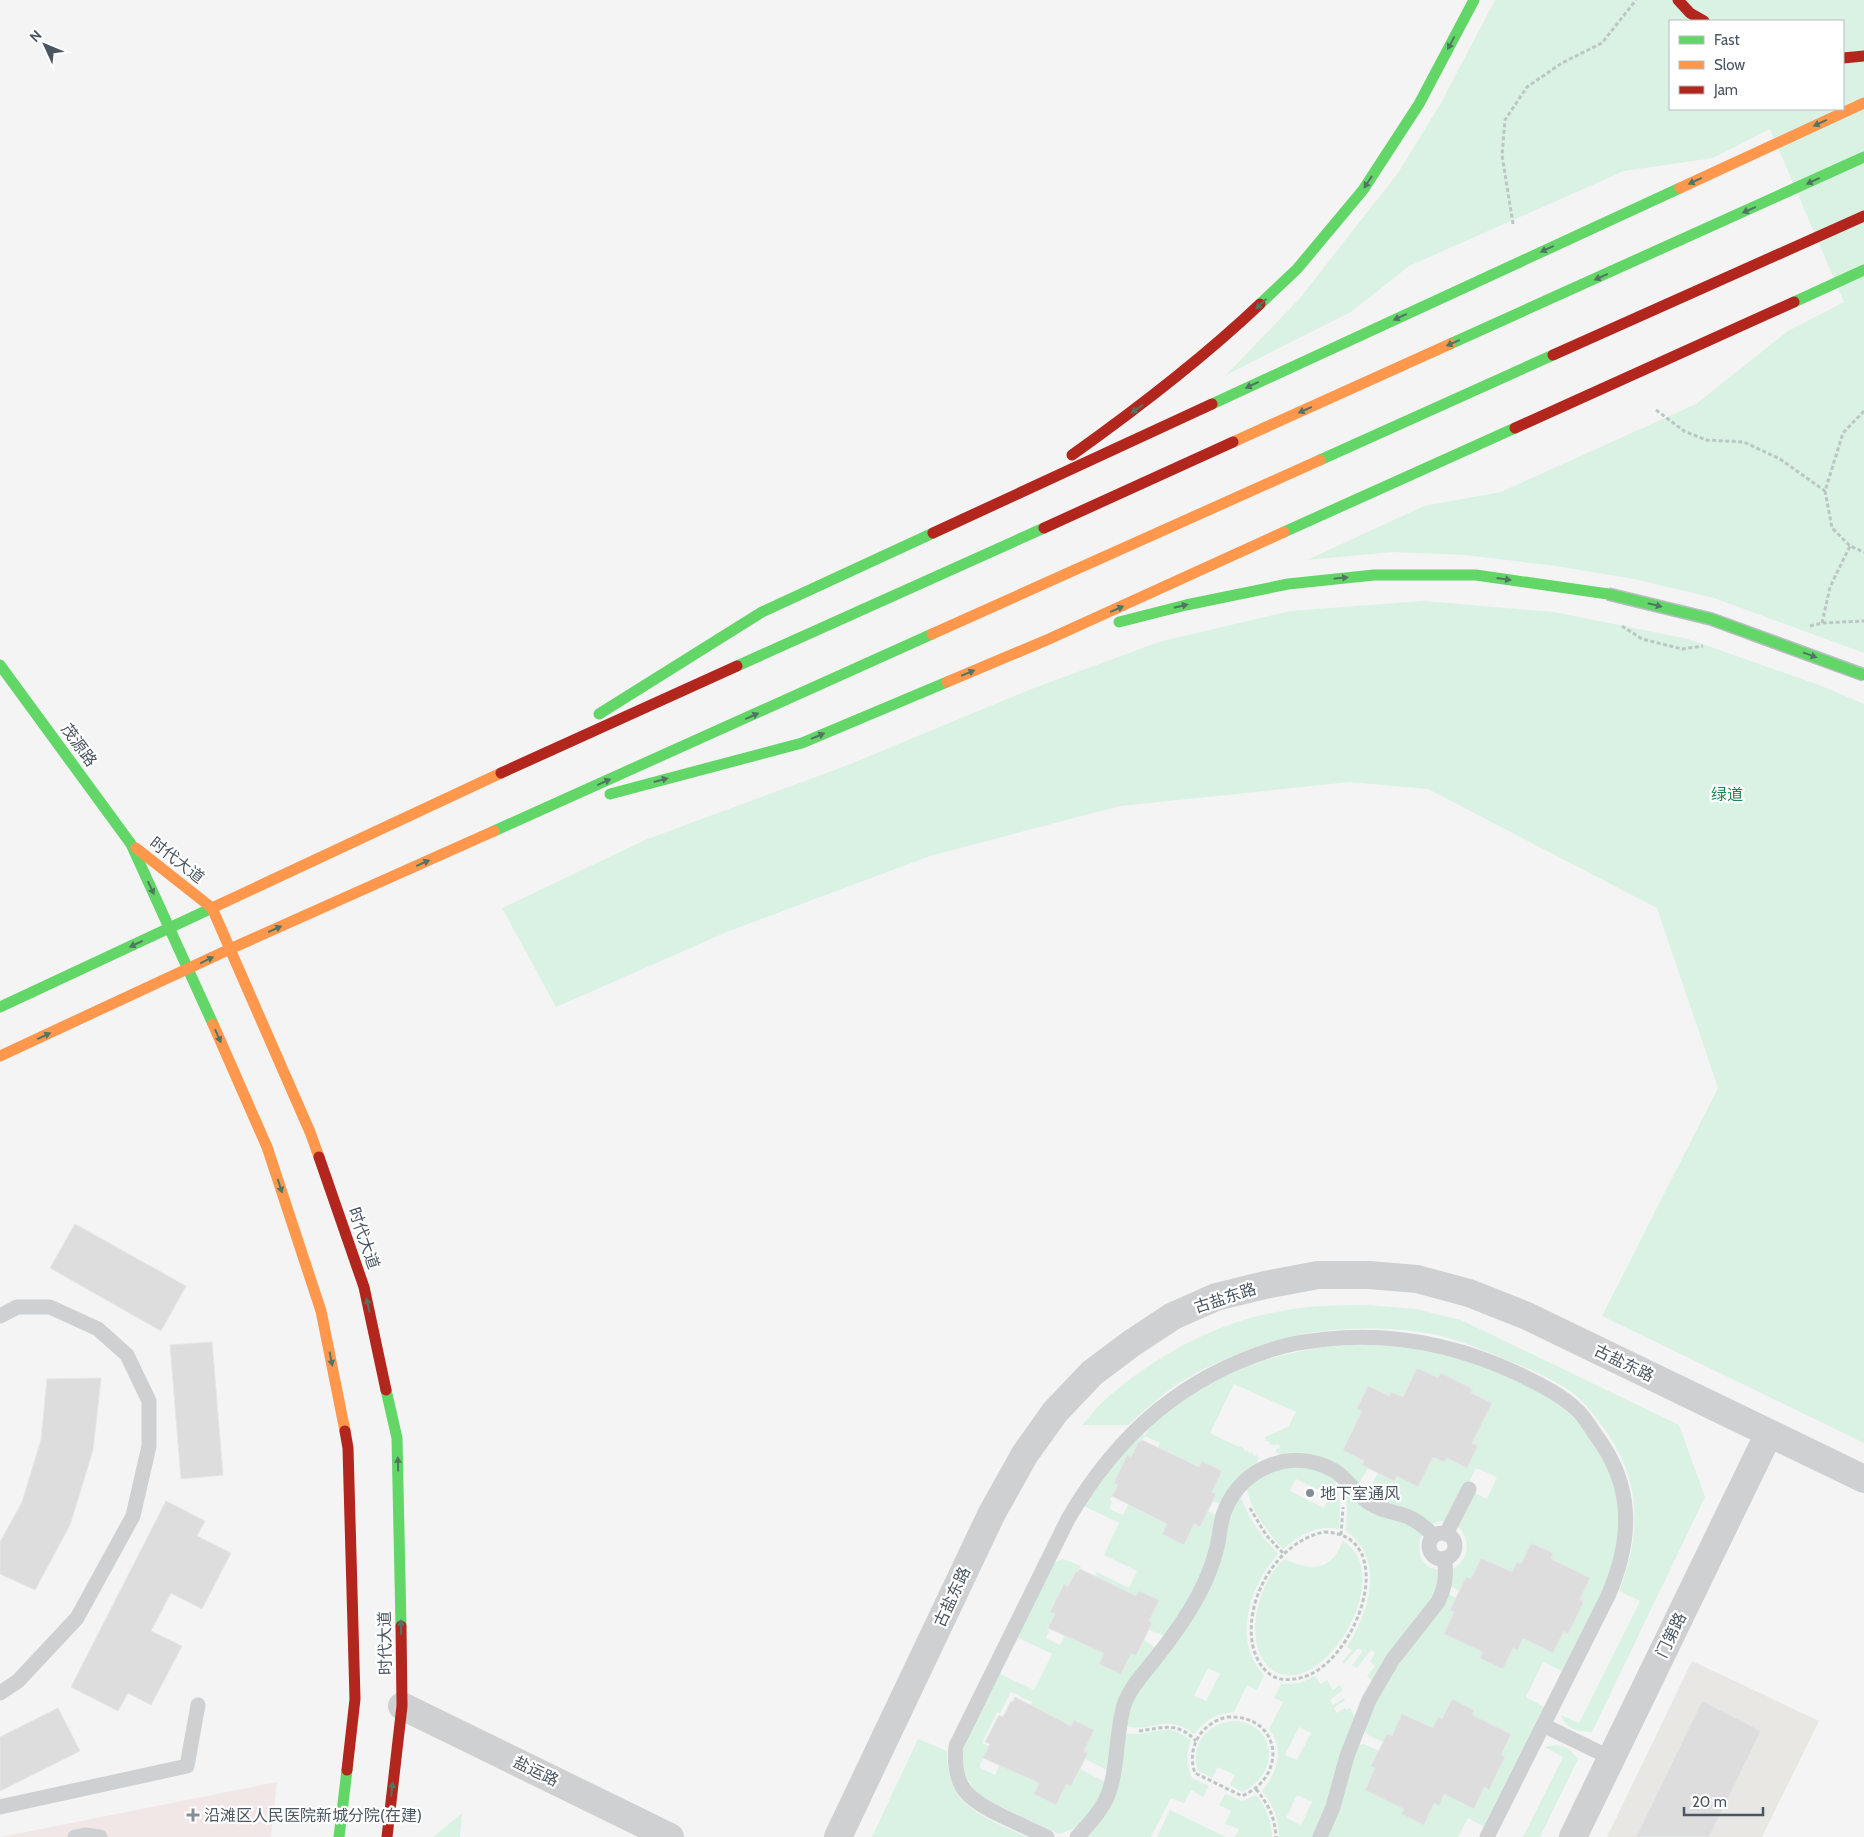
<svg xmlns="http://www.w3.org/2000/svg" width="1864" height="1837" font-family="Cabin,'Noto Sans SC',sans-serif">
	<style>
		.commercial { fill: #e8e7e3 }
		.medical { fill: #f1e7e6 }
		.green { fill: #d9f2e3; fill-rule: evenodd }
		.building { fill: #ddddde; stroke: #e5e6e7 }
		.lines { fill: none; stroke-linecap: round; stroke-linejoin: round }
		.path { stroke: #bcc7c4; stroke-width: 3; stroke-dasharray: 4 2.5; stroke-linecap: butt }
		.lane { stroke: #ced0d2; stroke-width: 15 }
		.street { stroke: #ced0d2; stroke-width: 28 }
		.fast { stroke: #63d668; stroke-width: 11 }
		.slow { stroke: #ff974d; stroke-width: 11 }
		.jam { stroke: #b3261e; stroke-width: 11 }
		.fast-bridge-casing { stroke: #b9bec3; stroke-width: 14; stroke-linecap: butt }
		.fast-bridge { stroke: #63d668; stroke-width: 11 }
		.oneway { fill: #507663 }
		.poi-dot { fill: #868d94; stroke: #fff; stroke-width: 2 }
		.labels { text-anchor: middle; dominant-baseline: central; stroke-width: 4.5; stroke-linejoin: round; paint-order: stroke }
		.street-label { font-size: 16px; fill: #4a5661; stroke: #fff }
		.park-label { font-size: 16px; fill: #17864f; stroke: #fff }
		.poi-label { font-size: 16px; fill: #4a5661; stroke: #fff; text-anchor: start }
	</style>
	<rect width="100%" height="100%" fill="#f4f4f4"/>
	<path class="commercial" d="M1692,1661l127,60 -57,116h-155z"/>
	<path class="medical" d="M277,1782l-6,55h-270z"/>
	<path class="green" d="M1495,0h369v653l-150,-55 -80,-19 -78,-13 -91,-11 -72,-3 -86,8 117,-54 77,-14 195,-88 92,-73 56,-29 -74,-173 -57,29 -89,13 -215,95 -58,46 -125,63 74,-77 98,-125 43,-70zM1670,21h173v88h-173z
		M1423,601l131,11 134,27 131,46 45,19v739l-262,-127 116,-228 -61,-180 -229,-119 -78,-7 -230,24 -190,50 -201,75 -173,76 -54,-99 143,-68 203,-75 186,-77 125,-46 131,-31z
		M1368,1305l48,4 45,11 218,105 26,72 -113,235c-13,0 -27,-3 -31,-17l18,8 61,-122 -21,-10c24,-61 22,-115 -19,-168 -9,-12 -19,-24 -31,-33 -19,-12 -41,-22 -62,-30 -24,-10 -49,-21 -75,-26 -38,-7 -78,-7 -117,-2 -42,6 -94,26 -131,48 -20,12 -38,29 -56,45h-46c10,-11 20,-24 32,-33 61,-50 128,-81 208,-86 15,-1 31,-1 46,-1z
		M1384,1343c84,14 189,39 224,126 10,24 14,49 10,74 -1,8 -4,15 -6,22 -12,38 -31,71 -50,106l-19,-9 -17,35 18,10 -60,120 -16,-9 -10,19h-132l31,-91 7,-2 15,7 -4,17 49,57 10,-22 5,2 11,-21 8,4 -6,10 22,11 10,-22 5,3 16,-33 -4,-2 10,-21 -22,-11 -19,-4 4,-9 -22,-11 -10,20 -4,-1 -9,18 -4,-11 -22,-11 -11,22 -5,-2 -4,8 -15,-7 -3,-4 4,-19 30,-49 50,-69 7,4 -6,12 4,2 -10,22 22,10 5,-11 32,36 10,-21 5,2 11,-23 7,4 -5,11 22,11 11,-22 4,2 16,-32 -4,-2 10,-21 -22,-11 -19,-4 4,-10 -22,-10 -10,21 -4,-2 -9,19 -37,-2 -11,12 -10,-5 -2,-15c22,-8 24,-31 9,-46l14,-34 16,8 10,-22 -21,-9 -27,55 -9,-2 -10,4 -63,-30 11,-23 16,9 3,-5 21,10 12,-22 -11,-6 3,-7 22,11 3,-4 31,-13 -9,-4 2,-20 10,5 11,-23 -21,-10 2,-4 -32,-16 -3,5 -21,-10 -10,21 10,6 -7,6 -18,-9 -3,4 -21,-10 -11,22 11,6 -14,14 -11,22 21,11 -2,4 6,3 -8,14 -2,2 -78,-27 -2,-4h-2v-4l4,-1 -1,-4 -9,1 -1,-4h-3l-1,-4 23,-10 8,-15 -62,-28 -24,49 29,14 3,-1 3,5 3,-1 1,4 3,-2 2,4 3,-1 2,4 -2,2 2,4 -38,39 -9,-3 3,-7 -3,-2 10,-21 -20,-10 -3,6 -9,-5 -10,19 -25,-28 5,-10 -15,-7 -4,6h-2l-8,15 -5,-1 -12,26 4,3 -8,15 2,1 -3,8 14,6 6,-12 38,5 -6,13 6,3 -5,10 22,11 10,-21 5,3 8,-16 10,4 -5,32 -13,38 -34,51 -16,-6 3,-7 -3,-2 10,-21 -20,-9 -3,5 -44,-14 5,-10 32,16 8,-17 -33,-16 15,-32 -35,-17 21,-31 35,-42 5,2c9,-16 24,-25 39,-35 34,-23 73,-40 113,-48 28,-7 58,-7 87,-9z
		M1306,1466l29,11 5,28 -1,24c-23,-4 -39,6 -56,20 -17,-19 -32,-38 -37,-64l29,-17zM1296,1479l34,16 -6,13 -34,-17z
		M1344,1485l65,37 13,12c-7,16 -1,35 19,36l-5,26 -62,86 -7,-6 8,-10 -5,-4 5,-9 -4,-3 -14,18 -5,-3 11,-14 -5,-3 -14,16 -2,-2 10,-12 -5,-3c22,-35 39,-88 -1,-116l1,-22z
		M1240,1493c7,24 21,43 38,61 -28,31 -47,87 -14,121l-7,15 -10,-5 -13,27c-20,2 -26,7 -40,22 -29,-23 -43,1 -69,-9l5,-22 38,-52 58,-132zM1208,1668l12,6 -14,27 -12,-5z
		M1343,1541c58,35 -28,171 -75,125 -11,-10 -13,-28 -13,-42 2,-21 12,-52 30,-65 27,13 46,12 58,-18z
		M1063,1559l18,7 -3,6 -2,-1 -8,16 -4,-2 -13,27 4,2 -8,16 2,1 -3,7 14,7 6,-12 38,4 -6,13 6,3 -5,11 22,10 10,-21 6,3 7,-16 12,8 -25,32 -24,90 -22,-11 -1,-8 10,-21 -20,-10 -3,6 -44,-14 5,-10 -21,-10 -11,21 -3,-1 -15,31 7,3 -10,21 16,8 5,-10 36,8 -3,7 6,3 17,22 10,-21 5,2 9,-17 25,13 2,4 -25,37 -10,6 -13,5 -75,-35 -10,-9 -9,-15 -3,-16 3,-15 33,-71 36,17 18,-36 -35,-17 37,-74z
		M1315,1676l6,8 6,-4 6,10 7,-5 3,5 -13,10 3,5 11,-7 1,2 -11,8 3,5 8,-5 2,2 3,-2 6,11 -41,118h-36c0,-18 -6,-33 -17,-46 15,-18 23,-42 7,-62l14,-27 -9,-4 7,-14 19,-1zM1299,1727l12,6 -14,27 -12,-5zM1297,1795l15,7 -11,23 -15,-7z
		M1235,1721c44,4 44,55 7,71l-12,-7 5,-10 -17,-8 -6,11 -14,-7c-9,-27 11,-49 37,-50z
		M1170,1730l8,2 13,8c-5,13 -5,25 1,38l17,8 -6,11 -12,-7 -7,13 -13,-5 -20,39h-65l39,-104c16,3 29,-3 45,-3z
		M918,1739l29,12c-2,56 37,66 80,86h-155z
		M1555,1745c11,1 17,6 23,14l-38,78h-17l40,-80 -18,-10z
		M1225,1794l17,7 14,-6c11,13 15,25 16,42h-37l4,-8 -14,-5 6,-13 -12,-6z
		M1170,1810l56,27h-69z
		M462,1813l-2,24h-27z"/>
	<path class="building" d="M75,1224l111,62 -25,45 -111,-63z
		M212,1342l11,133 -42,4 -11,-134z
		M1417,1368l21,10 3,-5 32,16 -2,4 21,10 -20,40 6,2 -11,23 -20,-10 -3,4 -11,-5 -15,30 -21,-11 -3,5 -32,-16 2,-4 -21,-11 19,-39 -5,-3 11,-22 21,10 2,-4 12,5z
		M101,1378l-8,72 -23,75 -35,65 -35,-16v-32l22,-40 19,-62 6,-61z
		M1142,1440l57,27 3,-6 20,10 -10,21 4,2 -16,33 -6,-3 -10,21 -22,-11 5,-10 -55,-28 6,-11 -4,-2 13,-28 4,2 8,-16 2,1z
		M166,1501l39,20 -8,15 34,17 -29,56 -31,-16 -20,38 31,15 -31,59 -23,-12 -10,18 -47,-24z
		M1531,1543l22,10 -2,6 39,19 -10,21 4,2 -16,33 -4,-3 -11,22 -30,-15 -5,12 -5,-2 -10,21 -23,-11 3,-6 -39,-18 10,-22 -4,-2 16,-33 5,2 10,-21 31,14 5,-10 4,2z
		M1080,1569l56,27 3,-5 20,9 -10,21 3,2 -16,33 -5,-3 -10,21 -22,-10 5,-11 -56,-25 7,-14 -5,-2 14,-28 4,3 8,-16 2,1z
		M1015,1697l56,29 3,-6 20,10 -10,21 4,2 -17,33 -5,-2 -10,21 -22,-11 5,-11 -56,-25 7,-14 -5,-2 14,-27 4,2 8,-16 2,1z
		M1452,1699l22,11 -2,5 39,19 -10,21 4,2 -16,33 -5,-3 -10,22 -30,-15 -5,12 -5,-3 -10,22 -23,-11 3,-5 -39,-19 10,-22 -4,-2 16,-32 5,2 10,-22 31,14 5,-11 4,2z
		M1702,1701l59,30 -52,106h-73z
		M58,1708l22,43 -80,40v-54z"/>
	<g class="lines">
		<path class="path" d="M1513,224l-11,-69 3,-35 22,-33 35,-24 40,-20 34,-43
			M1656,410l28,21 22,9 38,2 36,17 45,32
			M1864,411l-21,22 -18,58 7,37 18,18 14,6
			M1822,623l8,-36 20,-41
			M1622,626l20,13 40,10 21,-3
			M1810,626l12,-3 42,-2
			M1250,1508l16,27 18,19
			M1324,1532c79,2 33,133 -24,146 -10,2 -20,3 -29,-3 -10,-7 -15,-17 -18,-28 -10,-46 23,-105 71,-115z
			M1341,1535l2,-28
			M1227,1717c54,-3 62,59 15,79l-47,-23c-9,-25 6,-50 32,-56z
			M1139,1731c24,-3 38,-10 57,10
			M1256,1789c12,15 19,28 20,48"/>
		<path class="lane" d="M0,1316l17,-9h33l48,22 29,26 22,46v45l-16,70 -56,102 -59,63 -18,12
			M1429 1546a13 13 0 1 1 26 0a13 13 0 1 1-26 0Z
			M1446,1534l23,-45
			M1543,1725l68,33
			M0,1807l187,-41 11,-61
			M75,1837l10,-2 15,2
			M1047,1837c-15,-7 -30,-14 -45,-21 -35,-17 -50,-29 -46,-70l112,-227c50,-86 118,-146 216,-173 14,-4 29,-5 43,-7 68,-7 133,7 194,36 20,10 41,20 57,36 7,7 12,15 17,23 39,51 38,104 13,162l-121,241
			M1077,1837c31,-32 36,-45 40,-90 2,-15 3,-31 8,-45 7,-17 19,-29 30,-43 16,-20 31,-41 43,-63 8,-15 15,-32 19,-49 3,-12 3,-26 8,-37 18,-44 68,-63 110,-39 12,8 21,22 33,31 11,8 22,9 35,13 13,4 22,12 31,21
			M1320,1837l13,-30 14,-51 22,-56 24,-41 45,-57c8,-17 8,-26 7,-44"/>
		<path class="street" d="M402,1706l268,131
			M838,1837l154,-324 33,-59 30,-42 37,-39 40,-30 41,-27 43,-19 49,-12 53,-10h51l48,4 52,14 58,23 337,163
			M1573,1837l196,-404"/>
		<path class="fast" d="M1794,302l70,-32
			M1260,304l37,-35 66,-79 56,-86 55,-104
			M1450,344l414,-187
			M1212,404l468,-216
			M1320,460l233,-105
			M1284,532l231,-104
			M1119,622l67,-17 102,-21 86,-9h102l132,19
			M0,665l131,179 82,180
			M737,666l307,-138
			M599,714l163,-102 171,-79
			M610,794l192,-51 145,-61
			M494,831l438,-197
			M0,1007l212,-99
			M386,1390l11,48 4,188
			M339,1837l8,-67"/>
		<path class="slow" d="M1680,188l184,-85
			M1233,442l217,-98
			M932,634l388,-174
			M947,682l102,-43 235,-107
			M136,848l76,60 98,224 9,25
			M212,908l289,-135
			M230,949l264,-118
			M213,1024l54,123 54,164 24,120
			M0,1056l230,-107"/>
		<path class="jam" d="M1678,0l12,13 14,8
			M1843,58l21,-2
			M1553,355l311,-139
			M1515,428l279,-126
			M1072,455c66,-47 129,-95 188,-151
			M1044,528l189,-86
			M933,533l279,-129
			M501,773l236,-107
			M319,1157l45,130 22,103
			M345,1431l3,17 7,251 -8,71
			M387,1837l15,-131 -1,-80"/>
		<defs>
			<path id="fast-bridge" d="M1608,594l103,25 153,56"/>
		</defs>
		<use href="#fast-bridge" class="fast-bridge-casing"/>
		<use href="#fast-bridge" class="fast-bridge"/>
	</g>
	<defs><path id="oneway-solid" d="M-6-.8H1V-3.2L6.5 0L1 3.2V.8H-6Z" transform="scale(1.25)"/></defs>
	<g class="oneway">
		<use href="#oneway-solid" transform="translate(1451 43) rotate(118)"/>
		<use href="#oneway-solid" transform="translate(1820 123) rotate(155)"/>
		<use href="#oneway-solid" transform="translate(1695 181) rotate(155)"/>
		<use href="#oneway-solid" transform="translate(1813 181) rotate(155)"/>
		<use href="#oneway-solid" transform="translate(1368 182) rotate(123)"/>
		<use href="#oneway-solid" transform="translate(1749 210) rotate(156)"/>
		<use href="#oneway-solid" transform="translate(1547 249) rotate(155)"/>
		<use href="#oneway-solid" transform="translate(1601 277) rotate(156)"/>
		<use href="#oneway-solid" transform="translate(1261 304) rotate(137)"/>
		<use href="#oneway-solid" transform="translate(1400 317) rotate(155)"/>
		<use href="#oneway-solid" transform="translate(1453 343) rotate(156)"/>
		<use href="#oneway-solid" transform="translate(1252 385) rotate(155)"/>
		<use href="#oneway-solid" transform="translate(1137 409) rotate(144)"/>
		<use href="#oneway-solid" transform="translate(1305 410) rotate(156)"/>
		<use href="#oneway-solid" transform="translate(1341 578) rotate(-6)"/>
		<use href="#oneway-solid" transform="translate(1504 579) rotate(8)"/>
		<use href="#oneway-solid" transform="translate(1655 605) rotate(14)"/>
		<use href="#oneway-solid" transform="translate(1181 606) rotate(-13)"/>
		<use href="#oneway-solid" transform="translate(1117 609) rotate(-24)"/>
		<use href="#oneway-solid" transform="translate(1810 655) rotate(20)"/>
		<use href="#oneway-solid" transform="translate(968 673) rotate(-23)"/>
		<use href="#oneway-solid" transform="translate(752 716) rotate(-24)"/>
		<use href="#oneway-solid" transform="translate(818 736) rotate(-23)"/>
		<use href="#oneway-solid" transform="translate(661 780) rotate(-15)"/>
		<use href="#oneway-solid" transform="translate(604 782) rotate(-24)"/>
		<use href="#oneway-solid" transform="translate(423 863) rotate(-24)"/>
		<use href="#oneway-solid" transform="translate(151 888) rotate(65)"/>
		<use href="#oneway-solid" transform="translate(275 929) rotate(-24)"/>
		<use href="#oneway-solid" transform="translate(136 944) rotate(155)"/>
		<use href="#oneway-solid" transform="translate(207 960) rotate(-26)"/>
		<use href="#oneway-solid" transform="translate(44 1036) rotate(-25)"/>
		<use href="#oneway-solid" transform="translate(218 1036) rotate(66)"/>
		<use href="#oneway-solid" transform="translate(280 1186) rotate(72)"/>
		<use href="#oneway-solid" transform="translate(368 1305) rotate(-102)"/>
		<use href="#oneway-solid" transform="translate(331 1359) rotate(79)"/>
		<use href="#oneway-solid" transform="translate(398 1464) rotate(-91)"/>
		<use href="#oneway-solid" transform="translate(401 1627) rotate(-91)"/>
		<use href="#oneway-solid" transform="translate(392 1789) rotate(-83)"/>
	</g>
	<g class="poi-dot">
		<circle cx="1310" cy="1493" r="5"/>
		<path d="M190.5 1807.5h5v5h5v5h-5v5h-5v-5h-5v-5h5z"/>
	</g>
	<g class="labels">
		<g class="street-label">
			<text transform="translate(79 745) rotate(54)">茂源路</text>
			<text transform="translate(177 860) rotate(38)">时代大道</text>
			<text transform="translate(364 1238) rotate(71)">时代大道</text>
			<text transform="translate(1225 1298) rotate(-18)">古盐东路</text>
			<text transform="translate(1624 1363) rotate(26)">古盐东路</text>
			<text transform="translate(952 1597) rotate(-65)">古盐东路</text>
			<text transform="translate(1671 1635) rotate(-64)">门第路</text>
			<text transform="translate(385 1643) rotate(-91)">时代大道</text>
			<text transform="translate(536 1771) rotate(26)">盐运路</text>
		</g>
		<g class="park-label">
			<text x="1727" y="794">绿道</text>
		</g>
		<g class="poi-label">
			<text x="1320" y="1493">地下室通风</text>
			<text x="204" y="1815">沿滩区人民医院新城分院(在建)</text>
		</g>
	</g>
	<rect x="1669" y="20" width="175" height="90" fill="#ffffff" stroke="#b7bbc0"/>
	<rect x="1679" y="36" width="25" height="8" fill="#63d668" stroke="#b7bbc0"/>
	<text x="1714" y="45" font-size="15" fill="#4a5661">Fast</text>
	<rect x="1679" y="61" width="25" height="8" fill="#ff974d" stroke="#b7bbc0"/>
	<text x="1714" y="70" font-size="15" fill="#4a5661">Slow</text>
	<rect x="1679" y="86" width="25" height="8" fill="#b3261e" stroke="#b7bbc0"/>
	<text x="1714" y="95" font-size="15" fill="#4a5661">Jam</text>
	<g transform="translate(45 45) rotate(314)" stroke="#ffffff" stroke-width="4" paint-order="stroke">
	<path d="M0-4L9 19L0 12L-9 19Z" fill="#4a5661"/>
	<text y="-8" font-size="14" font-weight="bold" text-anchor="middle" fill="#4a5661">N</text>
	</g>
	<path d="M1684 1807v8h79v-8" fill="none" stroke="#4a5661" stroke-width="2.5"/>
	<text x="1692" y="1807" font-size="15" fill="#4a5661" stroke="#ffffff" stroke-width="4" paint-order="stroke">20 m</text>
</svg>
